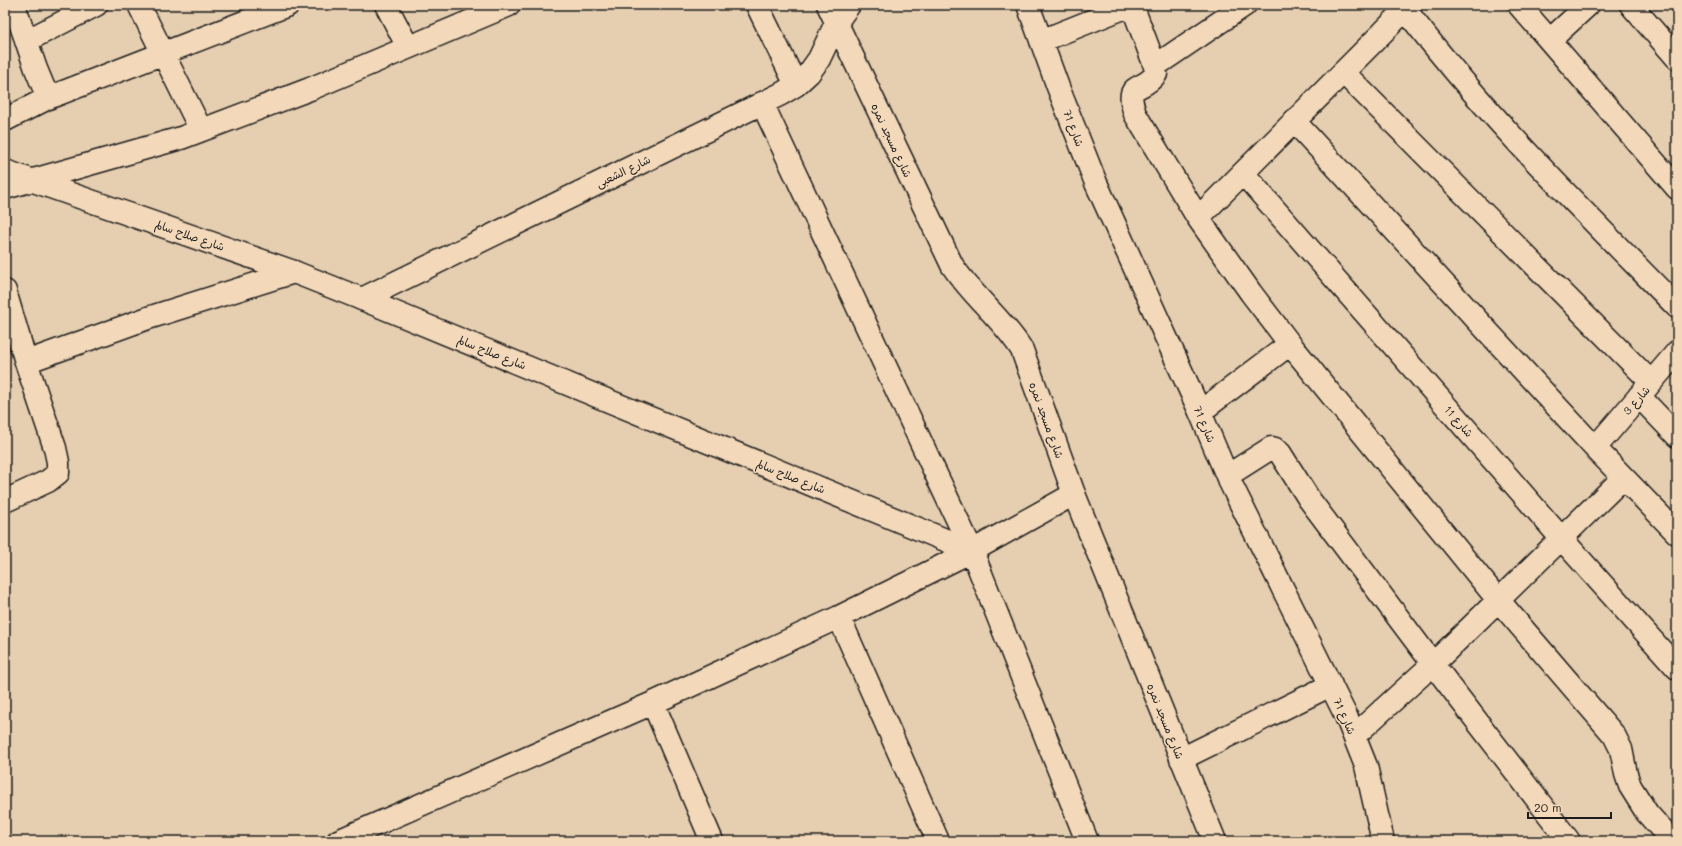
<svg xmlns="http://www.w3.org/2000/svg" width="1682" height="846" font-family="Mali,'Playpen Sans Arabic',sans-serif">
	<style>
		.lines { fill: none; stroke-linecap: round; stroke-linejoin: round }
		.minor-casing { stroke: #1c1c1c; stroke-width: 25 }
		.tertiary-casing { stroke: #1c1c1c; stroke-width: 25 }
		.minor { stroke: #f3d9ba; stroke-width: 22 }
		.tertiary { stroke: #f3d9ba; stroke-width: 22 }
		.labels { text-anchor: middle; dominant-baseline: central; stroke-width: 3; stroke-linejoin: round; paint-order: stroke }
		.street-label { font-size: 11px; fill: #1c1c1c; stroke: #f3d9ba }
	</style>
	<rect width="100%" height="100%" fill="#e6ceb0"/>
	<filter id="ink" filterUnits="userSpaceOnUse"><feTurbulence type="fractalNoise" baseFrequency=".025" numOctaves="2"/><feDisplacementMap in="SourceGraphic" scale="8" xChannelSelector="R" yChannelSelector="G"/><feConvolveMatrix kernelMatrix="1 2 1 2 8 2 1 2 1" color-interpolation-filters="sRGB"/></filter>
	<g filter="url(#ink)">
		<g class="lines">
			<defs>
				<path id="minor" d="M14,5l22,64 12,29
					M139,5l62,125
					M386,5l22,42
					M757,5l39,80
					M828,5l124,260c20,31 51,54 70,85l52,144
					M1028,5l30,82 38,96 104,229 27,64 119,240 20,50 17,75
					M1132,5l23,61 1,8c-15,20 -32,6 -21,40l63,104 53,75 39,51 209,257 115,134 7,14 5,25 4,12 17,27 25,28
					M1402,5c82,109 180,205 275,302
					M1519,5l158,183
					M1631,5l46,53
					M1550,40l38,-35
					M26,41l70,-36
					M1041,41l90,-36
					M1155,66l90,-61
					M1343,72l308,310
					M762,103l210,448 115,290
					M5,120l43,-22 240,-93
					M1294,121l301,327 82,85
					M1243,173l318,365 116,130
					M5,188l176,-50 129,-49 199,-84
					M1198,218l212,-213
					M5,291l21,71
					M362,299l419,-205 15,-9 13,-12 10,-14 17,-36 13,-18
					M1639,396l38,40
					M1200,412l90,-68
					M1595,448l82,-96
					M1227,476l44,-28 4,1 5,4 29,46 124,165 136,177
					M5,501l43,-20 10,-8v-11l-3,-14 -29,-86 122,-44 146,-46
					M839,617l99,224
					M653,703l59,138
					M1354,736l79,-72 190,-186
					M1181,759l150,-74
					M338,841l315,-138 186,-86 133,-66"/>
				<path id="tertiary" d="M5,171l289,101 68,27 610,252 102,-57 141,347"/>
			</defs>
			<use href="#minor" class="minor-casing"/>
			<use href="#tertiary" class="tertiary-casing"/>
			<use href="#minor" class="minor"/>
			<use href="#tertiary" class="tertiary"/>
		</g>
	</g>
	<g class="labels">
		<g class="street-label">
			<text transform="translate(1074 128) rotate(69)">شارع 71</text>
			<text transform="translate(892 140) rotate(65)">شارع مسجد نمره</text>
			<text transform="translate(623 171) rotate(-26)">شارع الشعبى</text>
			<text transform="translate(190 235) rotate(19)">شارع صلاح سالم</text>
			<text transform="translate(492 352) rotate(22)">شارع صلاح سالم</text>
			<text transform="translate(1636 400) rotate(-49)">شارع 3</text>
			<text transform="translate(1047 420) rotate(70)">شارع مسجد نمره</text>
			<text transform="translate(1459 421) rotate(49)">شارع 11</text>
			<text transform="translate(1205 424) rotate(67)">شارع 71</text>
			<text transform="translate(791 476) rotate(22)">شارع صلاح سالم</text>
			<text transform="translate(1345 716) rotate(66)">شارع 71</text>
			<text transform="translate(1166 721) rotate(68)">شارع مسجد نمره</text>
		</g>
	</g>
	<rect width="1682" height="846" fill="none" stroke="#f3d9ba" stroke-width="20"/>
	<rect x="10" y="10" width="1662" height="826" fill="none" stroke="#1c1c1c" stroke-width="1.5" filter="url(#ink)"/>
	<path d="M1528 812v6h83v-6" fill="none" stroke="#1c1c1c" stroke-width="2"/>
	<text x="1534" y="812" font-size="12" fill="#1c1c1c" stroke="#f3d9ba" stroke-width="3" paint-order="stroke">20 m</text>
</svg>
